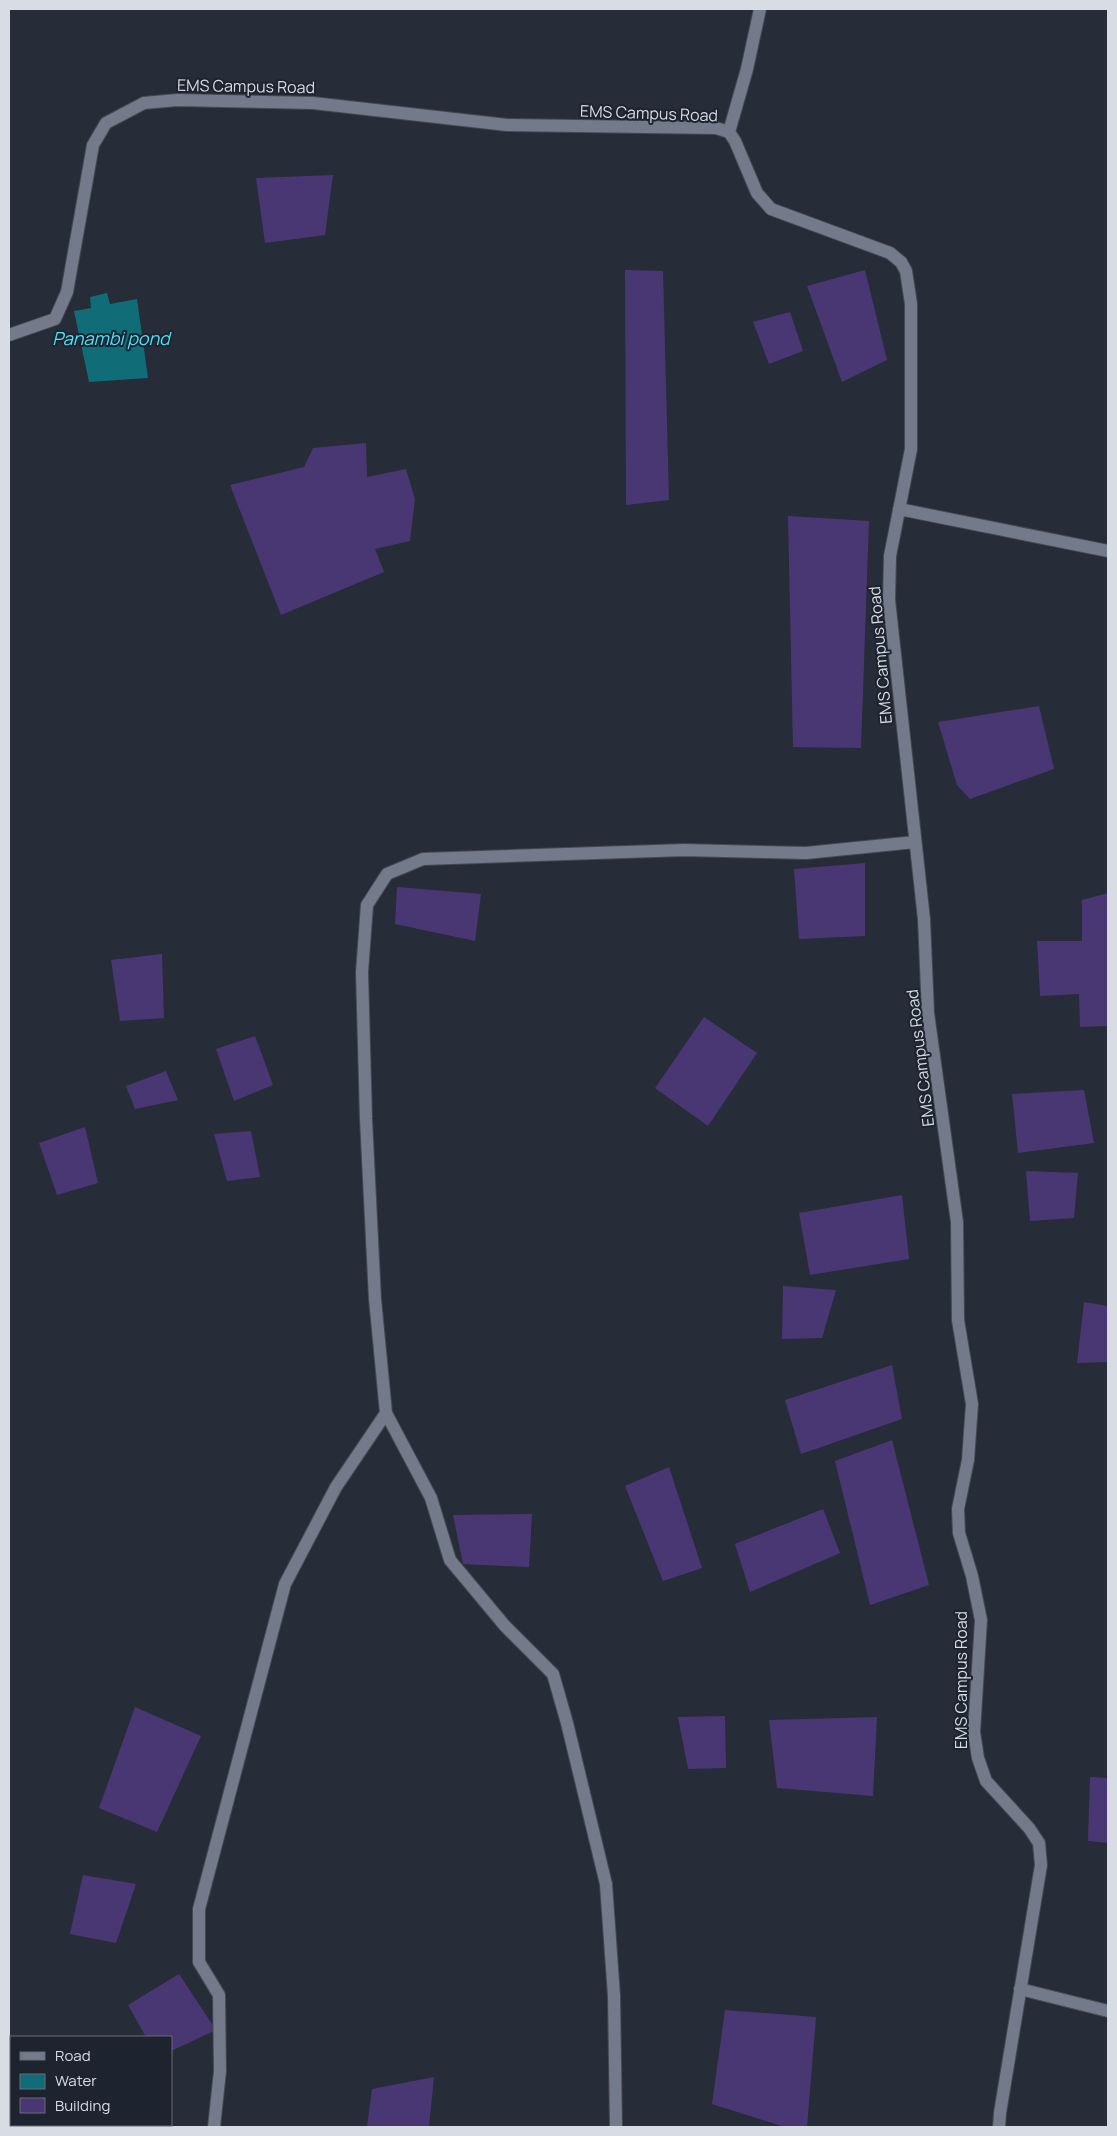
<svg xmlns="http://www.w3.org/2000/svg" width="1117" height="2136" font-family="Manrope,sans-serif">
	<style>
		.water { fill: #106c77 }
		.building { fill: #493773 }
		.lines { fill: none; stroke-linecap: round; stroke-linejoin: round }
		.street-casing { stroke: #444953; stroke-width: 14 }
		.street { stroke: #737a89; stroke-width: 12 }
		.labels { text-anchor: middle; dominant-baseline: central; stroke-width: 4; stroke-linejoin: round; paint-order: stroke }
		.street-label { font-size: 16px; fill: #d8dce4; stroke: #1d232f }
		.water-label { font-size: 18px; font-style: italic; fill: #47e5f9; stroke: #1d232f }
	</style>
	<rect width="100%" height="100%" fill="#272c39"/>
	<path class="water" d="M107,293l3,11 27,-5 11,79 -59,4 -15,-71 17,-3 -1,-11z"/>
	<path class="building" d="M333,175l-8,60 -60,8 -9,-65z
		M625,270l38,1 6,229 -43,5z
		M865,270l22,90 -45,22 -35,-96z
		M790,312l13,39 -34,13 -16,-42z
		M366,443l1,34 39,-8 9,30 -5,42 -35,8 9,23 -103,43 -51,-130 74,-18 9,-19z
		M788,516l81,5 -8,227 -68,-1z
		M1039,706l15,63 -84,30 -13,-14 -19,-63z
		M865,863v73l-66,3 -5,-70z
		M397,887l84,7 -6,47 -80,-17z
		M1108,893v133l-28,1 -1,-33 -39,2 -3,-55h45v-41z
		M162,954l2,64 -44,3 -9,-61z
		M704,1017l53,36 -49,73 -53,-38z
		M255,1036l18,49 -39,16 -18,-52z
		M166,1071l12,29 -43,9 -9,-23z
		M1084,1090l10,53 -76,10 -6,-59z
		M85,1127l13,56 -41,12 -18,-52z
		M251,1131l9,46 -33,4 -13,-47z
		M1026,1171l52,2 -4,45 -44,3z
		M902,1195l7,64 -99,16 -11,-62z
		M783,1286l53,4 -14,48 -40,1z
		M1084,1302l24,4v56l-31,1z
		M892,1365l10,54 -101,35 -16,-54z
		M892,1440l37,145 -59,20 -35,-144z
		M669,1467l33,101 -39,13 -38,-95z
		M823,1509l17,44 -90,39 -15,-48z
		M532,1514l-3,53 -66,-3 -10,-49z
		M135,1707l66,29 -44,96 -58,-24z
		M725,1716l1,52 -38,1 -10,-52z
		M877,1717l-4,79 -96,-8 -8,-68z
		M1090,1777l18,1v65l-20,-2z
		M83,1875l53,9 -20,59 -46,-9z
		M179,1974l37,56 -45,21v-14h-25l-18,-32z
		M725,2010l91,7 -9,110h-22l-73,-23z
		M434,2077l-5,50h-62l5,-38z
		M52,2125h14l1,2h-22z"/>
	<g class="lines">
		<defs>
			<path id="street" d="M729,132l18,-63 13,-60
				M9,335l46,-16 12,-27 26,-147 13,-22 38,-20 33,-3 136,3 194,22 209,3 13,4 6,9 22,52 14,16 119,44 11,9 5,9 5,33v145l-21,107 -1,44 35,319 4,94 29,209 1,98 14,84 -4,56 -10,49 1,24 13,43 9,44 -7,112 4,26 8,23 43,47 10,15 2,22 -41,248 -1,14
				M899,509l209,42
				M386,1413l45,85 19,62 55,66 48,48 14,49 39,161 8,112 2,131
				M1020,1989l88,22
				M214,2127l6,-56 -1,-76 -20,-33v-53l86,-325 51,-97 50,-74 -11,-114 -9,-180 -4,-147 5,-67 20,-31 36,-15 261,-9 122,3 109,-11"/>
		</defs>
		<use href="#street" class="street-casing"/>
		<use href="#street" class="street"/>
	</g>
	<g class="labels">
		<g class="street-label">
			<text transform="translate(246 86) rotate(1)">EMS Campus Road</text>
			<text transform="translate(649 113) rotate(2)">EMS Campus Road</text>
			<text transform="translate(880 655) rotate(-95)">EMS Campus Road</text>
			<text transform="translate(920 1058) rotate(-97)">EMS Campus Road</text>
			<text transform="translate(961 1680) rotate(-90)">EMS Campus Road</text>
		</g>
		<g class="water-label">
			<text x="111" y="338">Panambi pond</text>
		</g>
	</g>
	<rect width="1117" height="2136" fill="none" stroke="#d8dce4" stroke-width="20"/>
	<rect x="10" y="2036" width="162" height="90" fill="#1d232f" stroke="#686d77"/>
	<rect x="20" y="2052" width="25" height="8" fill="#737a89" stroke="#686d77"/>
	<text x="55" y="2061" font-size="15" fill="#d8dce4">Road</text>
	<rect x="20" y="2074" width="25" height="15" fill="#106c77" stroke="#686d77"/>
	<text x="55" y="2086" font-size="15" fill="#d8dce4">Water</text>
	<rect x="20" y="2098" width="25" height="15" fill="#493773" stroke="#686d77"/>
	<text x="55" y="2111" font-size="15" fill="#d8dce4">Building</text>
</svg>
